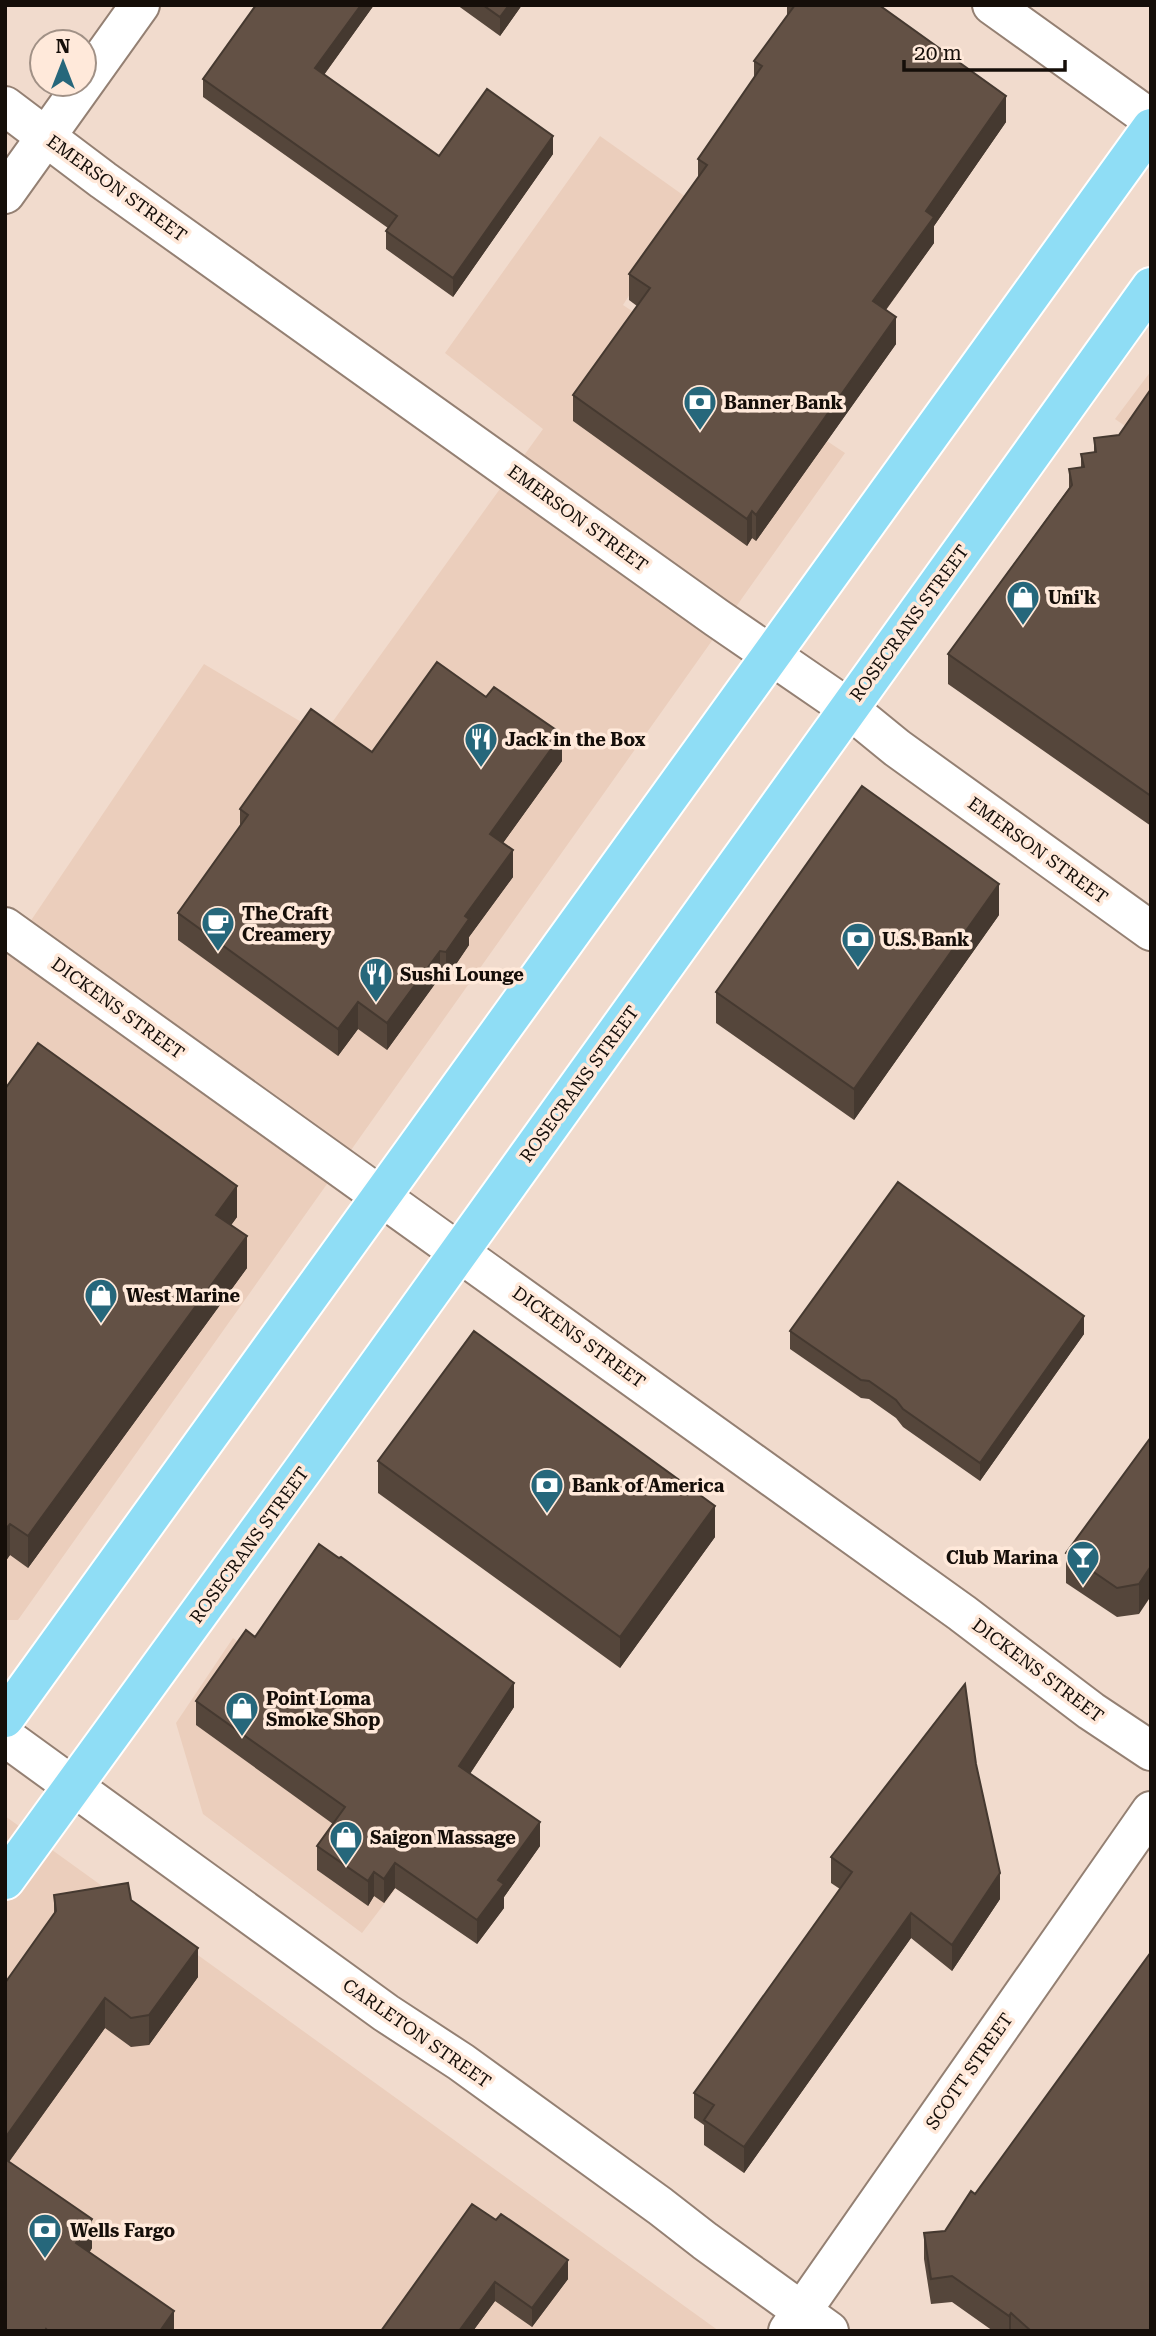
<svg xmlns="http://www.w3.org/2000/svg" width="1156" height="2336" font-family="'Roboto Serif',serif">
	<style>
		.built { fill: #ebcebc }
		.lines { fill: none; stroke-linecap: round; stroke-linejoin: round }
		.street-casing { stroke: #948073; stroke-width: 42 }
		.secondary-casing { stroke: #948073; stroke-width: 42 }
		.primary-casing { stroke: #fff; stroke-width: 42 }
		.street { stroke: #fff; stroke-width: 38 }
		.secondary { stroke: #fff; stroke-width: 38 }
		.primary { stroke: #8fddf5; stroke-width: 38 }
		.wall { fill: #55463b }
		.shaded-wall { fill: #453930 }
		.building { fill: #635145; stroke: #453930; stroke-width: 2 }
		.labels { text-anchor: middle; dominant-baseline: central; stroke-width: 7; stroke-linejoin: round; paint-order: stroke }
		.street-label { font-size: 18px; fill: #150e09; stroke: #ffe9da }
		.poi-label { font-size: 18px; font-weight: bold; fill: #150e09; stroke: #ffe9da; text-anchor: start }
	</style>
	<rect width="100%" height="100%" fill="#f1dbcd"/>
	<path class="built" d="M600,136l90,64 -67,105 222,148 -827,1167h-13v-661l199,-295 119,71 220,-306 -98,-76z
		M1151,371v73l-36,-25z
		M233,1638l229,164 -100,131 -159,-119 -27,-91z
		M5,1816l714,515h-714z"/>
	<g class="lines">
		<defs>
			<path id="street" d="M992,5l159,114
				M5,106l98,74 614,438 131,90 49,40 254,183
				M5,927l957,686 129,98 60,40
				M5,1737l381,276 75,49 199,144 45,35 124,90"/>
			<path id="secondary" d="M5,194l135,-189
				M788,2331l363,-520"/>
			<path id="primary" d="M5,1718l1146,-1590
				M5,1880l300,-413 846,-1180"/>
		</defs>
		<use href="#street" class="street-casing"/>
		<use href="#secondary" class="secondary-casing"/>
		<use href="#primary" class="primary-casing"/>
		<use href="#street" class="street"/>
		<use href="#secondary" class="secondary"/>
		<use href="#primary" class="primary"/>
	</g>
	<path class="wall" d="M374,5l-50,70 115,81 114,-2 -100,143 -67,-48v-18l2,-3 -185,-131v-18z
		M457,5h65l-22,31z
		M787,5h92l127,117 -72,104v17l-48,67 10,34 -140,197 -4,-3 -5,8 -174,-125v-26l64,-89 -8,-6v-26l69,-96v-19l56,-81v-17l33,-44z
		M1151,389v437l-203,-142v-30l121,-166v-19l12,-2v-13l13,-1v-15l25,-3z
		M372,752l190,9 -59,82 10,34 -44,60v8l-23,34 -6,-2 -53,73 -29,-21 -20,27 -160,-116v-27l62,-85v-19z
		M999,915l-145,205 -138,-97v-31z
		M5,1089l232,128 -6,8 16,43 -219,300 -18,-13 -5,7z
		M790,1331l294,3 -104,147 -77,-54 -7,-9 -27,-19 -8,-1 -71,-49z
		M1151,1437l-12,177 -22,3 -51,-34v-30z
		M378,1461l337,76 -95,131 -242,-175z
		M255,1637l259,70 -44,67 70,72 -36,51v11l-27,36 -82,-56 -11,15 -10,-7 -6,10 -51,-36v-24l16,-22 -137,-99v-24z
		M976,1764l24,135 -48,72 -41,-33 -167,235 -40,-28v-20l-10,-7v-25l146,-204 -9,-6v-26z
		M54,1895l77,5 67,77 -49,68 -18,2 -26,-19 -96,134 83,86 -3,5 85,78h-169v-348l49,-69z
		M496,2220l72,59 -36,48 -37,-26 -22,30h-92z
		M924,2233l227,98h-158l-41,-29 -21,2 -7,-45z"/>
	<path class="shaded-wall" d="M361,5h13l-59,82v-19z
		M509,5h13l-22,31v-19z
		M1006,96v26l-72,104v17l-61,84v-26l53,-90z
		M553,136v18l-100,143v-19z
		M896,317v27l-140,197v-26z
		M752,511v27l-5,8v-27z
		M562,734v27l-72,100v-27z
		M513,850v27l-44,60v8l-23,34v-27l19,-36z
		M999,884v31l-145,205v-31z
		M440,951v26l-53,73v-27z
		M358,1002v27l-20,27v-27z
		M237,1186v31l-21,29v-31z
		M247,1236v32l-219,300v-32z
		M1084,1316v18l-104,147v-18z
		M715,1506v31l-95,131v-31z
		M10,1524v31l-5,7v-32z
		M1151,1566v30l-12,18v-30z
		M514,1683v24l-55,83v-24z
		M540,1822v24l-36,51v11l-27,36v-24l21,-40z
		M395,1863v25l-11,15v-24z
		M374,1872v24l-6,10v-25z
		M1000,1873v26l-48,72v-26z
		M911,1913v25l-167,235v-26z
		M198,1948v29l-49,68v-30z
		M105,1998v30l-100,139v-29z
		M92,2219v29l-16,24v-29z
		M568,2260v19l-36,48v-19z
		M495,2282v19l-22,30h-14z
		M174,2311v20h-14z
		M1011,2313v18h-2v-15z"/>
	<path class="building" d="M256,5h105l-46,63 124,88 48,-67 66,47 -100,142 -67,-47 11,-15 -194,-137z
		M483,5h26l-9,12z
		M795,5h84l127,91 -80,115 8,6 -61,84 23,16 -140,198 -4,-4 -5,8 -174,-124 77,-107 -21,-14 78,-109 -9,-6 64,-93 -8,-5z
		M1151,389v407l-203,-142 124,-169 -3,-16 15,-2 -3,-13 15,-2 -2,-14 25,-3z
		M437,662l49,35 8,-10 68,47 -72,100 23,16 -48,66 4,3 -23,33 -6,-1 -53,72 -29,-21 -20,27 -160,-116 70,-98 -8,-6 71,-100 61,43z
		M862,786l137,98 -145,205 -138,-97z
		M38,1043l199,143 -21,29 31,21 -219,300 -18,-12 -5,6v-441z
		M898,1182l186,134 -104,147 -77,-54 -7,-9 -27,-19 -8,-1 -71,-49z
		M474,1331l241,175 -95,131 -242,-176z
		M1151,1437v129l-12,18 -22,4 -51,-35z
		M319,1544l20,14 2,-1 173,126 -55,83 81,56 -42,58 6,4 -27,36 -82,-57 -11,16 -10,-7 -6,9 -51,-35 28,-39 -149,-106 50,-71 9,7z
		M965,1684l11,80 24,109 -48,72 -41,-32 -167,234 -40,-27 10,-15 -20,-12 158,-221 -21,-15z
		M128,1883l3,17 67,48 -49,67 -18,3 -26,-20 -100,140v-155l51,-72 -2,-16z
		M1151,1952v379h-120l-20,-18 -2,3 -57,-40 -21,3 -7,-46 21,-2 26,-40 4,3z
		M5,2159l87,60 -16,24 98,68 -14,20h-112l-2,-2 -1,2h-40z
		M472,2204l24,16 5,-6 67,46 -36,48 -37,-26 -36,49h-78z"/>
	<defs>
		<symbol id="bank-pin" viewBox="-11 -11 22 30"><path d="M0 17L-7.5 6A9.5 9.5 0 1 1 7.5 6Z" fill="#26677b" stroke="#ffe9da"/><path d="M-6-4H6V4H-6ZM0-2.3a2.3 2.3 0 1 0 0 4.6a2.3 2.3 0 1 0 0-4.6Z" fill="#fff"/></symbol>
		<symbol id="shop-pin" viewBox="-11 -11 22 30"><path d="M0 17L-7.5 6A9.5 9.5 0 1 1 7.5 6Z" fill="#26677b" stroke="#ffe9da"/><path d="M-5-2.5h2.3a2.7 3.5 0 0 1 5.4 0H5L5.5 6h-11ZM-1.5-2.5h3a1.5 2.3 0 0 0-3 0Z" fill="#fff"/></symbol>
		<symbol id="restaurant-pin" viewBox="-11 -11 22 30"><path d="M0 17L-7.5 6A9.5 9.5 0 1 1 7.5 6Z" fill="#26677b" stroke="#ffe9da"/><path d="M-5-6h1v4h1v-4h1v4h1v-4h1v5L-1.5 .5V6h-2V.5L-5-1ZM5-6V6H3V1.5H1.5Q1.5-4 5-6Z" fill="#fff"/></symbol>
		<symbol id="cafe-pin" viewBox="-11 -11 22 30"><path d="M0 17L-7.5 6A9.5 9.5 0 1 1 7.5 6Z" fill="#26677b" stroke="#ffe9da"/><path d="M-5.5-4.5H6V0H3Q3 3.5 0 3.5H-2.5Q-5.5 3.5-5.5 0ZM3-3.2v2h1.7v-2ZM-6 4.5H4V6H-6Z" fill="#fff"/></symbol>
		<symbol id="bar-pin" viewBox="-11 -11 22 30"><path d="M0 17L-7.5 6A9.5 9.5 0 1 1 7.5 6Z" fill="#26677b" stroke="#ffe9da"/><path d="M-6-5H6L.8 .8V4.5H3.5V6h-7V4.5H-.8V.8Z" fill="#fff"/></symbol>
	</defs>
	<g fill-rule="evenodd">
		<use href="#bank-pin" x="681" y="383" width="38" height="52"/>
		<use href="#shop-pin" x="1004" y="578" width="38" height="52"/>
		<use href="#restaurant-pin" x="462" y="720" width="38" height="52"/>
		<use href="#cafe-pin" x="199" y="904" width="38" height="52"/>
		<use href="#bank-pin" x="839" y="920" width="38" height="52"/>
		<use href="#restaurant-pin" x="357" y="955" width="38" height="52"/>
		<use href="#shop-pin" x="82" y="1276" width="38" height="52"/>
		<use href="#bank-pin" x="528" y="1466" width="38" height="52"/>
		<use href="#bar-pin" x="1064" y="1538" width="38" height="52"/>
		<use href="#shop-pin" x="223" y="1689" width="38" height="52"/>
		<use href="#shop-pin" x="327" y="1818" width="38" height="52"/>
		<use href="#bank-pin" x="26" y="2211" width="38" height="52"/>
	</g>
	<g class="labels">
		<g class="street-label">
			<text transform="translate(117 188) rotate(36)">EMERSON STREET</text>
			<text transform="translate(578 518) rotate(36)">EMERSON STREET</text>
			<text transform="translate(909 623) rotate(-54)">ROSECRANS STREET</text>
			<text transform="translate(1038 850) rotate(36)">EMERSON STREET</text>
			<text transform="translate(118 1008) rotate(36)">DICKENS STREET</text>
			<text transform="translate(579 1084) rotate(-54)">ROSECRANS STREET</text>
			<text transform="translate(579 1337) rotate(36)">DICKENS STREET</text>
			<text transform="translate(249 1545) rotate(-54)">ROSECRANS STREET</text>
			<text transform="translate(1038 1670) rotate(37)">DICKENS STREET</text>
			<text transform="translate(417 2033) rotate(35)">CARLETON STREET</text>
			<text transform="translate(969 2071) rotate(-55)">SCOTT STREET</text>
		</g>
		<g class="poi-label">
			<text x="724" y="402">Banner Bank</text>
			<text x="1048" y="597">Uni'k</text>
			<text x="505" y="739">Jack in the Box</text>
			<text x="242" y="913">The Craft<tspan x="242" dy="21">Creamery</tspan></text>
			<text x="882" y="939">U.S. Bank</text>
			<text x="400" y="974">Sushi Lounge</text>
			<text x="126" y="1295">West Marine</text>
			<text x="572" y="1485">Bank of America</text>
			<text x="1058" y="1557" text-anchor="end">Club Marina</text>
			<text x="266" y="1698">Point Loma<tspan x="266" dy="21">Smoke Shop</tspan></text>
			<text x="370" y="1837">Saigon Massage</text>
			<text x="70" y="2230">Wells Fargo</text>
		</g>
	</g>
	<rect width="1156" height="2336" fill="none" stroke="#150e09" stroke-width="14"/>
	<g transform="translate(63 63)"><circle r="33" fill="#ffe9da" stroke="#a19186" stroke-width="2"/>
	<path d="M0-5L12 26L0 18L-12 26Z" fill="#26677b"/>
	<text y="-10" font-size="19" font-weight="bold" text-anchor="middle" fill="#150e09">N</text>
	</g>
	<path d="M904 60v10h161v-10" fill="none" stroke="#150e09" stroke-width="3.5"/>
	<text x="914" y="60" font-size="21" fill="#150e09" stroke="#ffe9da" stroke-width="5" paint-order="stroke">20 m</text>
</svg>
